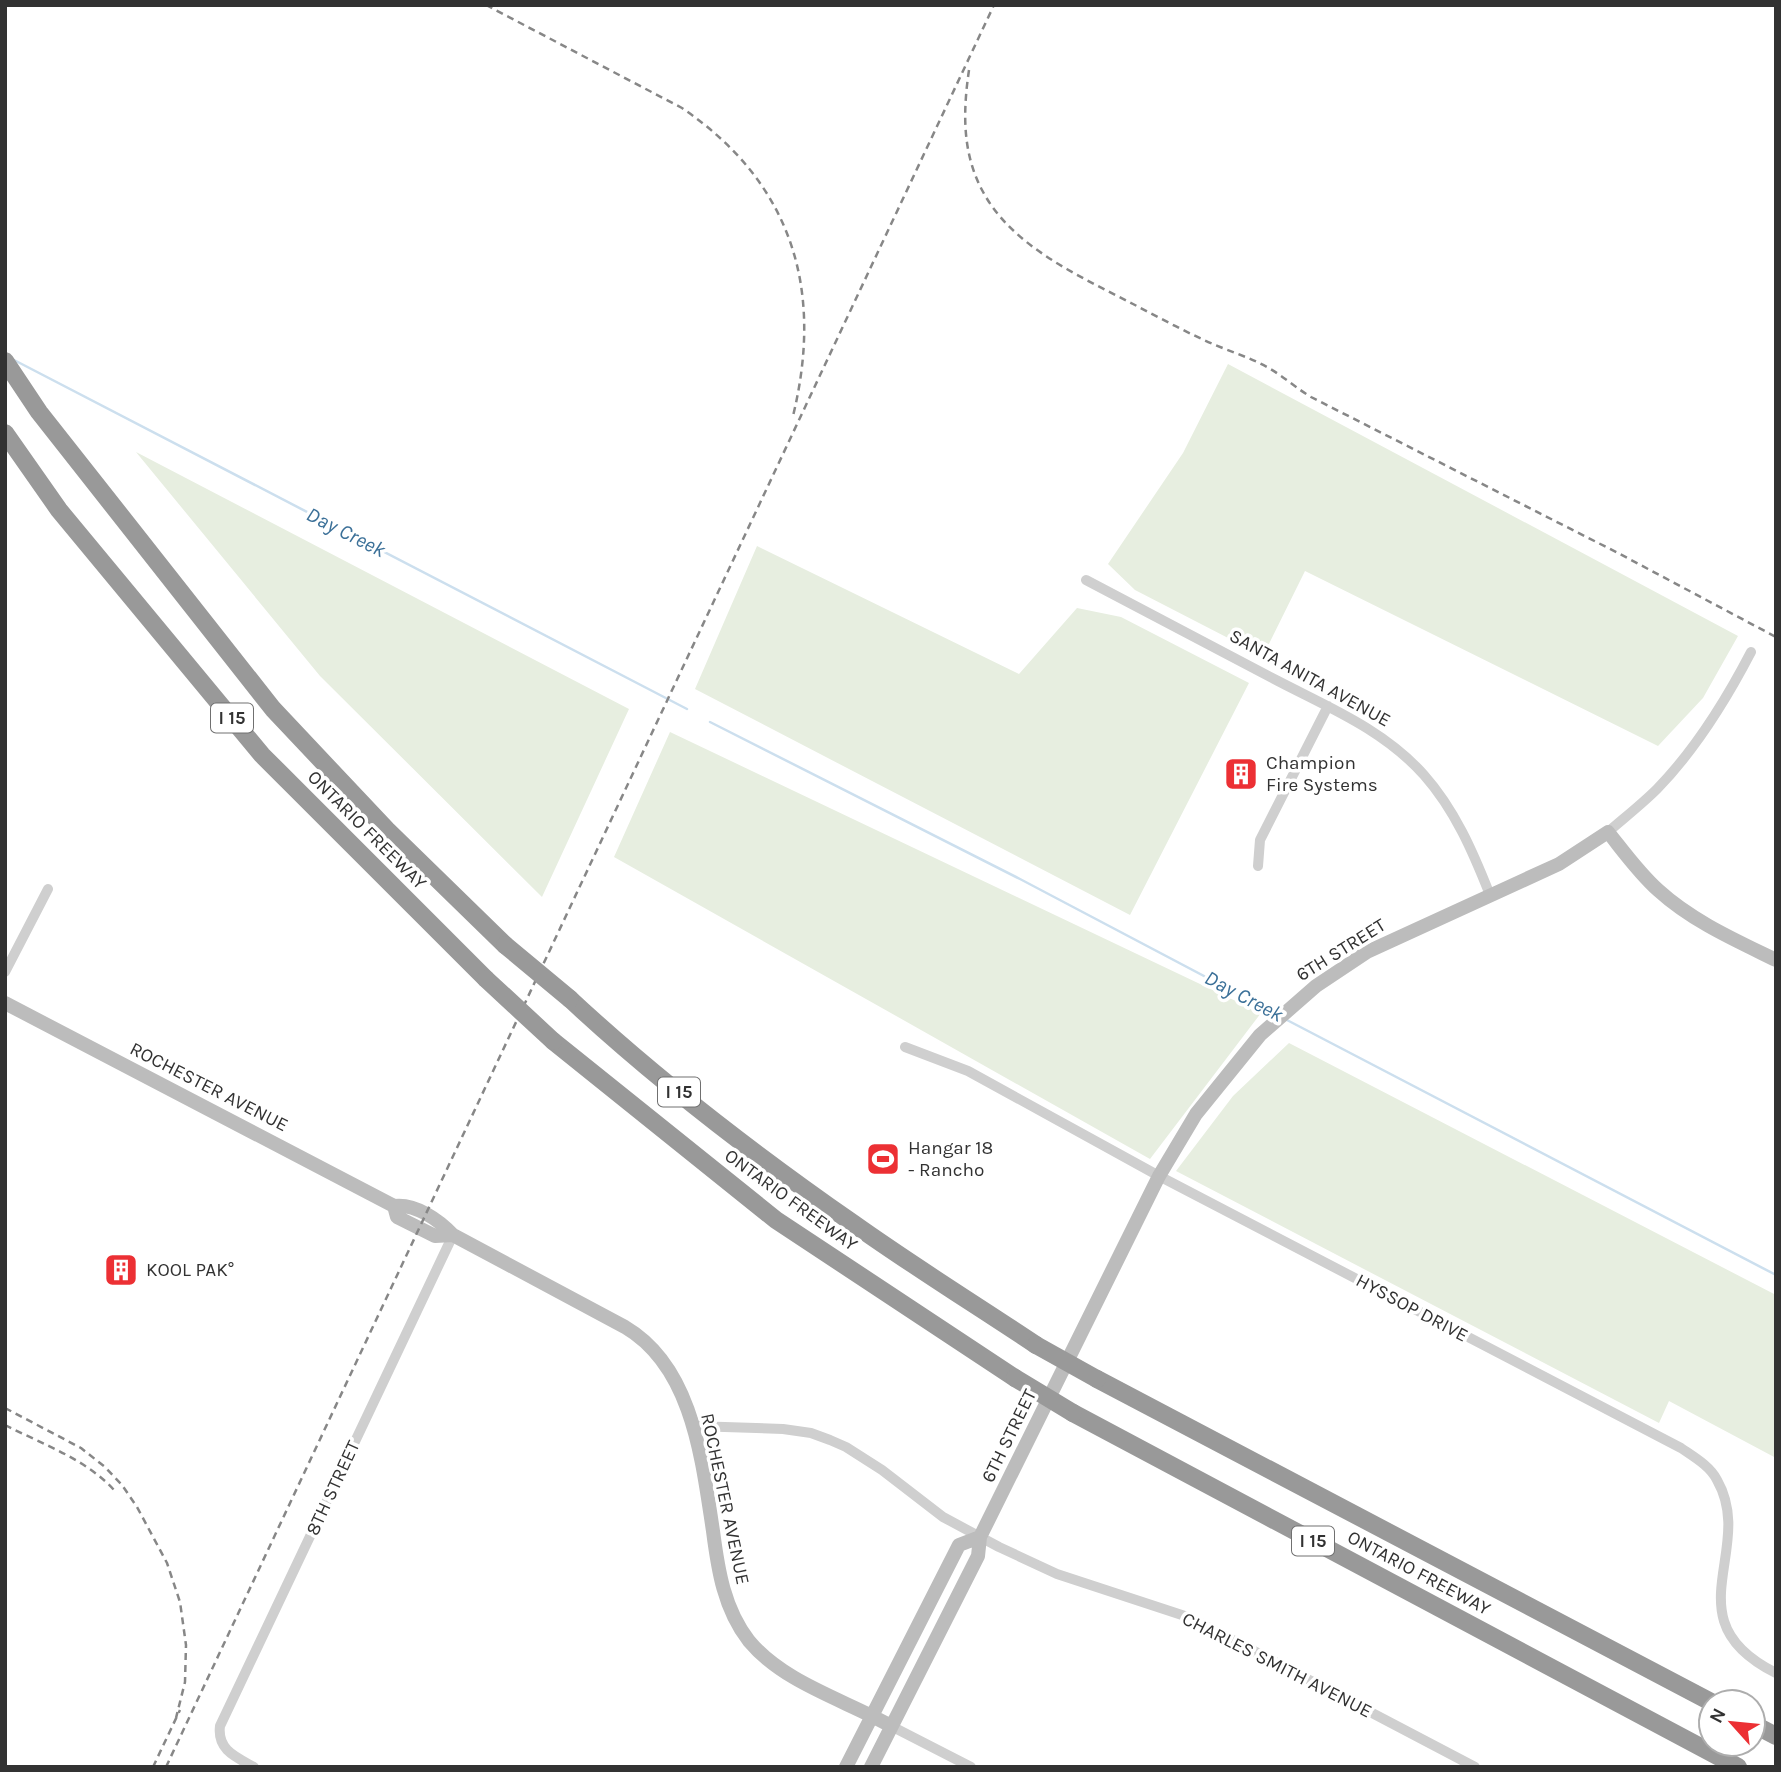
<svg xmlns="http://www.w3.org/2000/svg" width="1781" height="1772" font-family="Karla,sans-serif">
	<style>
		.green { fill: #e7eee0 }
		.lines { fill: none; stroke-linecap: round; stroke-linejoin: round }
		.stream { stroke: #ccdfee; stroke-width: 2.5 }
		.street { stroke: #cfcfcf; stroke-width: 10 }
		.secondary { stroke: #bcbcbc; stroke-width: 14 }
		.highway { stroke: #999; stroke-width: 18 }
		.rail { stroke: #878787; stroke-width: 2.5; stroke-dasharray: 7 5; stroke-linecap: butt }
		.highway-bridge { stroke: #999; stroke-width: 18 }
		.labels { text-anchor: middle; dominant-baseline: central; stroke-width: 7; stroke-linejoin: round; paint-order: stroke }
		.shield { fill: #fff; stroke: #707070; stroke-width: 2 }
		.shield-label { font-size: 18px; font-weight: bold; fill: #323232 }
		.street-label { font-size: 19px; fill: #323232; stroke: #fff }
		.poi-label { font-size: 19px; fill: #323232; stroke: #fff; text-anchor: start }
		.water-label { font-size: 21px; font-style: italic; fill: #3b7098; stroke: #fff }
	</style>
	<rect width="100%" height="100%" fill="#fff"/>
	<path class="green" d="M1228,364l510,272 -35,62 -45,48 -353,-175 -42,85 -128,-66 -27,-26 75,-111z
		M136,452l493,257 -87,188 -222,-221z
		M757,546l262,128 58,-66 44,9 128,66 -119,232 -435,-226z
		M670,732l591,281 -111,146 -536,-302z
		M1289,1043l487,252v163l-107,-57 -10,22 -483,-252 57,-75z"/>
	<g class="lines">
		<path class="stream" d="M14,360l673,349
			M710,722l310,157 256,135
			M1285,1019l491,256"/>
		<path class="street" d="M1086,580c64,33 128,67 192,101 52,27 106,49 146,94 31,35 49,77 66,120
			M1608,832c16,-14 34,-28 49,-43 39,-40 68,-87 94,-137
			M1258,866l2,-26 68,-134
			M5,972l43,-83
			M905,1047l63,24 191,105 522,272c13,9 29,18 36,32 40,70 -47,140 59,193
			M693,1426l90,3 28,4 19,7 16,7 36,23 61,47 56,30 58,27 134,44 284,149
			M891,1726l80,41
			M254,1767c-18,-10 -37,-17 -34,-41l233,-491"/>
		<path class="secondary" d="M5,1003l389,203c21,-3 45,14 59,29l172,92c68,40 77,133 88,204 5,39 11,78 36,110 35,42 96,59 142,85
			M394,1206l3,11 38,19 18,-1
			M846,1767l113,-222 21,-8
			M871,1767l107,-211 2,-19 179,-361 37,-62 64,-79 56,-49 51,-34 192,-88 49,-32c16,20 31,41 50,58 34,31 77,50 118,70"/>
		<path class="highway" d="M5,361l34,51 234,297 114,121 118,115
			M5,433l54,77 203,245 224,224
			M570,999c88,82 185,156 284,225 59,42 122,81 182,121
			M553,1041l223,179 239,158
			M1097,1379l614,323
			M1073,1413l665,354
			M1753,1724l23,12"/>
		<path class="rail" d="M486,5l196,103c110,75 142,181 111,308
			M969,70c-6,41 -7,82 13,120 29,56 97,86 151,114 23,12 47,25 71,36 21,10 43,16 63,27 16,9 29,21 44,30l307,156 158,84
			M5,1408l76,40 24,19 17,18 15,22 30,56 13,39 6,43 -1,37 -9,36
			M5,1425c37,19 81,34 109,65
			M153,1767l27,-57
			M166,1767l828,-1762"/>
		<path class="highway-bridge" d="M505,945l65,54
			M486,979l67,62
			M1036,1345l61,34
			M1015,1378l58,35"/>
	</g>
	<defs>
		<symbol id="building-square" viewBox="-11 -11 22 22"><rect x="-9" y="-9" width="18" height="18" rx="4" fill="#ec3034" stroke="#fff"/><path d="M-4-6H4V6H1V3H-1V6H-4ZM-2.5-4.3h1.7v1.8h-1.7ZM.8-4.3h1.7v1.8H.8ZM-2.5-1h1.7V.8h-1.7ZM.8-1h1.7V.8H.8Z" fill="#fff"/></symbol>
		<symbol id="stadium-square" viewBox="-11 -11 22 22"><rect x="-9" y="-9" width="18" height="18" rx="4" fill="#ec3034" stroke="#fff"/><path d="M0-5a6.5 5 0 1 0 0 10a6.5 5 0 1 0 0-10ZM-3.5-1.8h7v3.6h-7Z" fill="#fff"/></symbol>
	</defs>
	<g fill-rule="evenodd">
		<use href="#building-square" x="1222" y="755" width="38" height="38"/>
		<use href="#stadium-square" x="864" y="1140" width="38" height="38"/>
		<use href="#building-square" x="102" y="1251" width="38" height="38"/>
	</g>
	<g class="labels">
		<g class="shield">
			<rect x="211" y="703.5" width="42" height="29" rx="5"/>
			<rect x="658" y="1077.5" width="42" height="29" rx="5"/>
			<rect x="1292" y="1526.5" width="42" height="29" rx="5"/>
		</g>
		<g class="shield-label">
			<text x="232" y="718">I 15</text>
			<text x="679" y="1092">I 15</text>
			<text x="1313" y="1541">I 15</text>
		</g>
		<g class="street-label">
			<text transform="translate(1310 678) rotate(29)">SANTA ANITA AVENUE</text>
			<text transform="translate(367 830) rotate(45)">ONTARIO FREEWAY</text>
			<text transform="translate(1341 950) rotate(-32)">6TH STREET</text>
			<text transform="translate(209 1087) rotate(27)">ROCHESTER AVENUE</text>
			<text transform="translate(791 1200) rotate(36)">ONTARIO FREEWAY</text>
			<text transform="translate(1412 1308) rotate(28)">HYSSOP DRIVE</text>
			<text transform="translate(1009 1436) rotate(-64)">6TH STREET</text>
			<text transform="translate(333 1488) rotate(-65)">8TH STREET</text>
			<text transform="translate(725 1499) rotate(78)">ROCHESTER AVENUE</text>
			<text transform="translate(1419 1573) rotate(28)">ONTARIO FREEWAY</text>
			<text transform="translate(1277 1665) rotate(27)">CHARLES SMITH AVENUE</text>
		</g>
		<g class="poi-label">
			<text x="1266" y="763">Champion<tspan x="1266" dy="22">Fire Systems</tspan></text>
			<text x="908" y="1148">Hangar 18<tspan x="908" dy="22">- Rancho</tspan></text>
			<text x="146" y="1270">KOOL PAK°</text>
		</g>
		<g class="water-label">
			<text transform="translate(346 532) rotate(27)">Day Creek</text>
			<text transform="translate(1244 996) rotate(28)">Day Creek</text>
		</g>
	</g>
	<rect width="1781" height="1772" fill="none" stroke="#323232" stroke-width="14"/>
	<g transform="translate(1732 1723) rotate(297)"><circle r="33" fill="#ffffff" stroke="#adadad" stroke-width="2"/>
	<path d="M0-5L12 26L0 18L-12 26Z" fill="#ec3034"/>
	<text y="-10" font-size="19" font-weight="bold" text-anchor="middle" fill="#323232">N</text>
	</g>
</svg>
